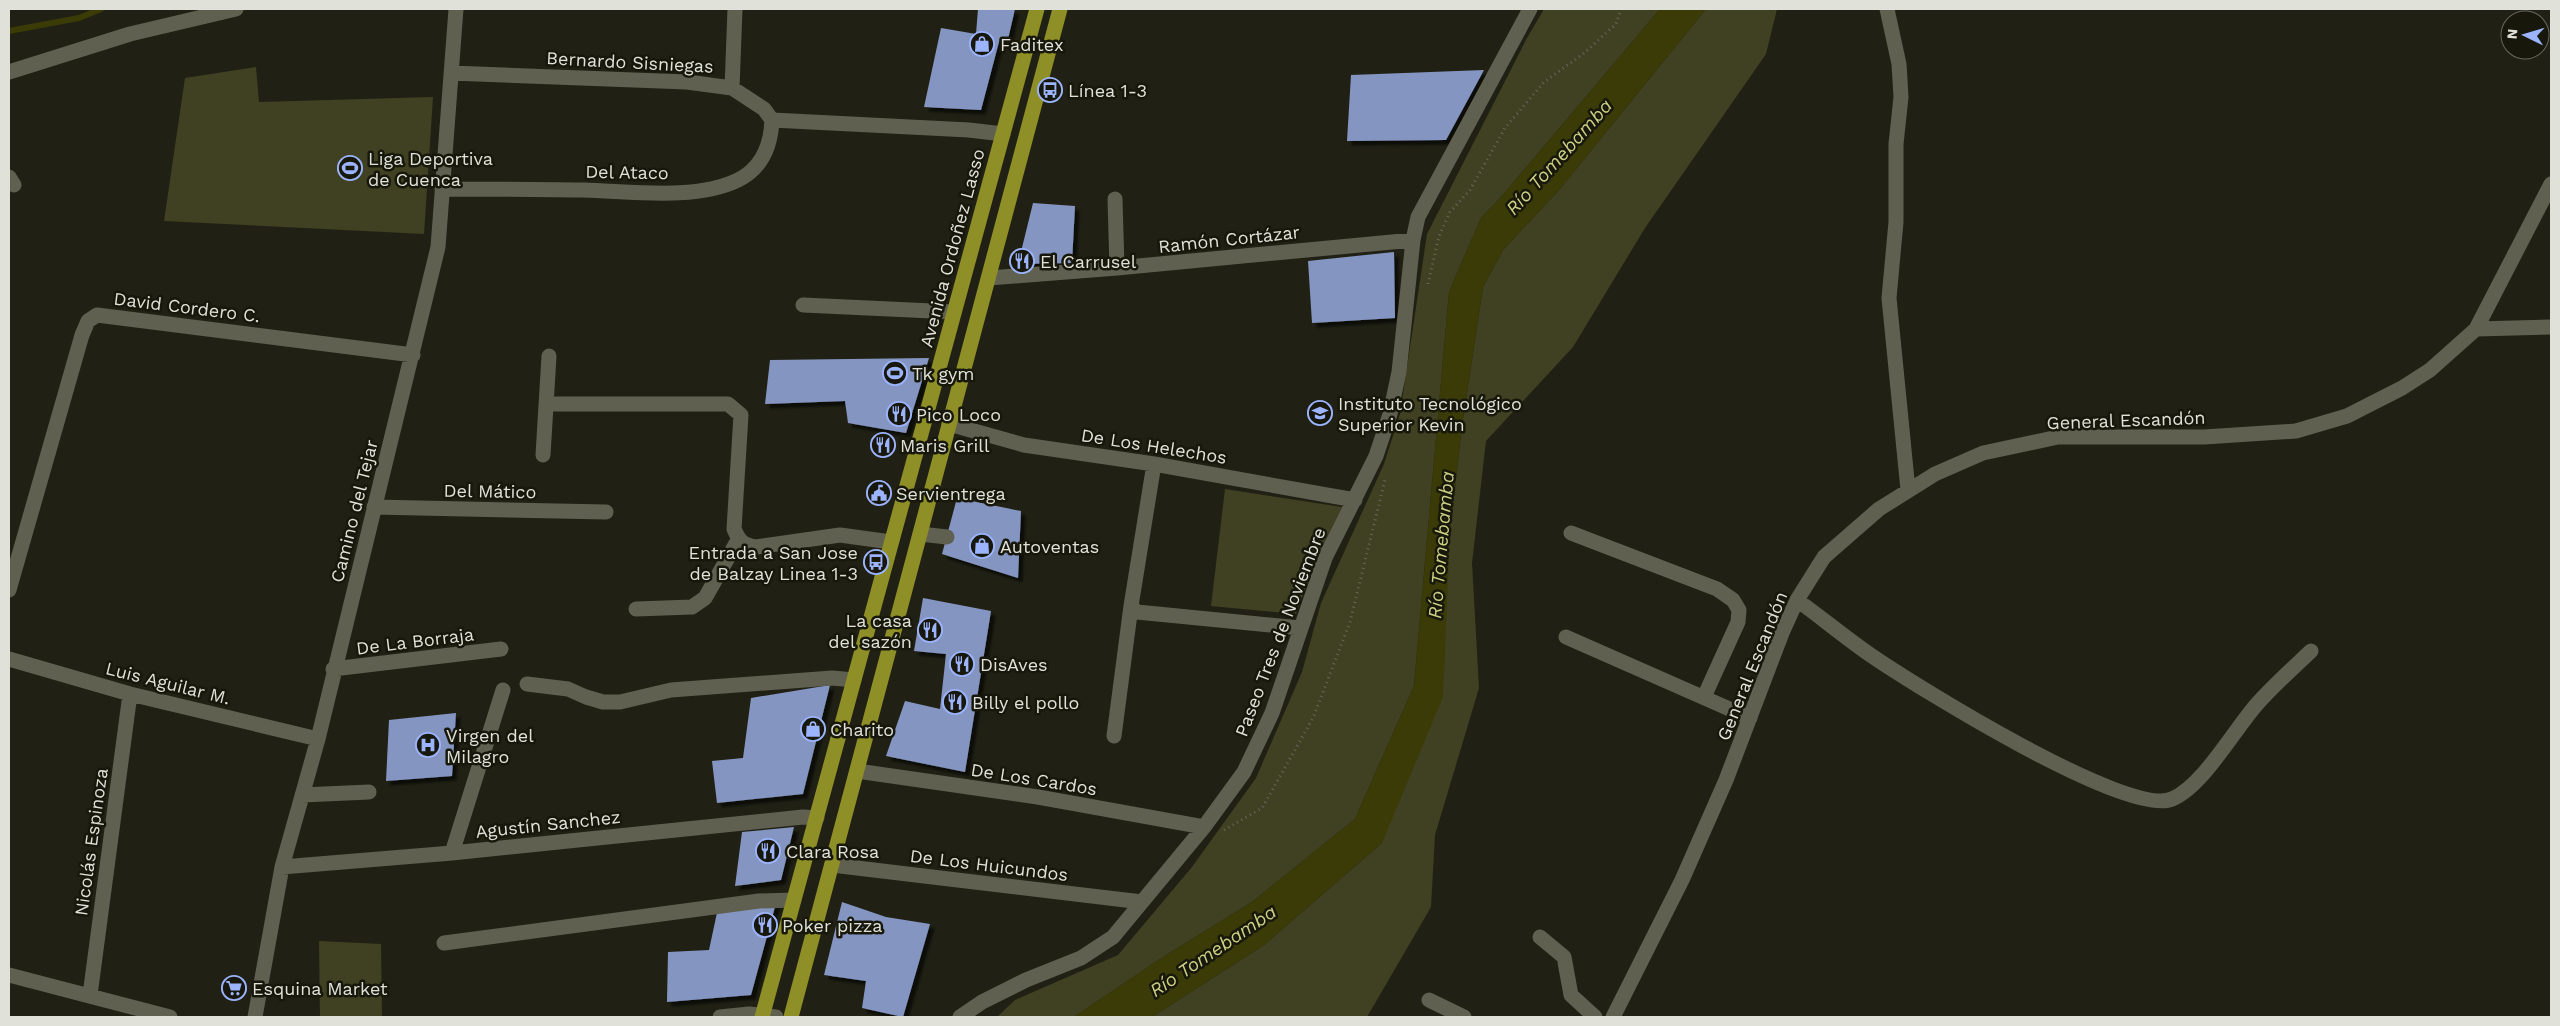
<svg xmlns="http://www.w3.org/2000/svg" width="2560" height="1026" font-family="'Work Sans',sans-serif">
	<style>
		.green { fill: #404122 }
		.water { fill: #3b3b07 }
		.lines { fill: none; stroke-linecap: round; stroke-linejoin: round }
		.stream { stroke: #3b3b07; stroke-width: 6 }
		.building { fill: #8595c2; filter: url(#shadow) }
		.path { stroke: #66675c; stroke-width: 3; stroke-dasharray: 1 4; stroke-linecap: butt }
		.minor { stroke: #5f6050; stroke-width: 15 }
		.major { stroke: #8e8f26; stroke-width: 15 }
		.labels { text-anchor: middle; dominant-baseline: central; stroke-width: 5; stroke-linejoin: round; paint-order: stroke }
		.poi-label { font-size: 18px; fill: #e0e1d8; stroke: #17180b; text-anchor: start }
		.street-label { font-size: 18px; fill: #e0e1d8; stroke: #17180b }
		.water-label { font-size: 19px; font-style: italic; fill: #cccf82; stroke: #17180b }
	</style>
	<defs>
		<filter id="shadow"><feDropShadow dx="4.5" dy="4.5" stdDeviation="1" flood-color="#0009"/></filter>
	</defs>
	<rect width="100%" height="100%" fill="#202114"/>
	<path class="green" d="M1544,9h116l-158,187 -21,22 -32,74 -35,394 -59,133 -103,83 -92,57 -86,58h-77l18,-17 103,-45 74,-88 64,-89 46,-106 19,-69 63,-139 16,-50 27,-180 100,-196z
		M1706,9h71l-11,45 -121,174 -72,119 -87,94 -14,122 7,125 -44,147 -4,72 -64,110h-215l112,-72 118,-102 68,-311 12,-106 21,-139 20,-37 56,-60z
		M256,67l3,35 174,-5 -9,137 -260,-13 21,-143z
		M1225,489l117,18 -25,50 -21,57 -85,-8z
		M319,941l62,3 1,73h-62z"/>
	<path class="water" d="M1660,9h46l-147,181 -56,60 -20,37 -21,139 -12,106 -7,165 -61,146 -118,102 -112,72h-78l86,-58 92,-57 103,-83 59,-133 35,-394 32,-74 21,-22z"/>
	<g class="lines">
		<path class="stream" d="M9,31l70,-13 22,-9"/>
	</g>
	<path class="building" d="M978,9h37l-7,30 -8,-1 -19,72 -57,-3 17,-79 35,6z
		M1484,70l-38,70 -99,1 4,-66z
		M1033,203l42,3 -3,57 -54,1z
		M1394,252l1,66 -83,5 -4,-62z
		M929,358l-23,75 -58,-10 -3,-22 -80,3 5,-44z
		M957,498l64,13 -3,67 -76,-24z
		M923,598l68,13 -26,161 -79,-16 19,-55 35,8 6,-55 -32,-3z
		M830,685l-27,109 -86,9 -5,-42 31,-3 8,-60z
		M456,713l-4,63 -66,5 3,-61z
		M794,827l-13,53 -46,6 7,-54z
		M842,902l44,15 44,7 -27,93 -41,-9 4,-27 -42,-6z
		M776,903l-25,92 -84,7 1,-50 41,-2 9,-42z"/>
	<g class="lines">
		<path class="path" d="M1428,284l11,-48 11,-24 20,-22 35,-62 39,-46 39,-28 33,-30 5,-15
			M1224,830l38,-22 51,-90 37,-96 35,-142"/>
		<path class="minor" d="M1887,9l12,55 2,33 -5,47v78l-7,76 19,192
			M9,72l121,-38 106,-25
			M451,73l236,9 45,6 32,21 8,11
			M732,88l3,-79
			M772,120l197,10 34,4
			M9,177l5,8
			M442,189c47,0 94,0 141,1 47,1 112,11 155,-10 24,-12 33,-35 34,-60
			M1115,199l2,69
			M989,278l128,-10 296,-28
			M803,305l151,7
			M2476,329l75,-2
			M546,404h182l13,11 -7,114c5,12 9,16 22,18l84,-12 51,7
			M949,424l75,21 130,19 201,36
			M543,455l6,-99
			M1154,464l-23,142 6,6 163,16
			M374,507l232,5
			M1571,533l146,56 16,11 6,10 -1,12 -34,75
			M920,534l27,3
			M9,590l73,-255 6,-14 9,-6 316,40
			M1797,600c25,18 50,39 75,56 44,30 256,162 300,143 31,-13 62,-69 85,-95 17,-19 36,-36 54,-53
			M636,609l56,-2 13,-9 33,-58
			M1566,637l184,81
			M9,659l121,35 188,45
			M333,669l168,-20
			M527,684l41,5 18,8 17,5h17l51,-12 161,-12 22,2
			M1114,736l17,-130
			M857,771l181,26 166,30
			M302,795l67,-3
			M452,853l51,-163
			M832,865l310,37
			M282,867l170,-14 351,-36 14,1
			M1540,937l24,20 7,38 24,22
			M444,943l315,-42 35,-1
			M9,975l161,42
			M90,995l40,-301
			M1429,1000l35,17
			M255,1017l27,-150 36,-128 120,-492 18,-238
			M720,1017l29,-3 27,3
			M960,1017l22,-15 44,-22 55,-22 32,-21 91,-110 40,-55 28,-59 53,-155 51,-102 14,-42 9,-42 14,-132 5,-23 112,-208
			M1613,1017l69,-137 44,-100 56,-147 15,-33 27,-43 55,-48 56,-35 48,-21 75,-16h146l92,-6 51,-15 55,-28 28,-18 46,-41 75,-145"/>
		<path class="major" d="M762,1017l275,-1008
			M791,1017l269,-1008"/>
	</g>
	<defs>
		<symbol id="shop-ring" viewBox="-11 -11 22 22"><circle r="9.5" fill="#17180b" stroke="#9cb4fd" stroke-width="1.5"/><path d="M-5-2.5h2.3a2.7 3.5 0 0 1 5.4 0H5L5.5 6h-11ZM-1.5-2.5h3a1.5 2.3 0 0 0-3 0Z" fill="#9cb4fd"/></symbol>
		<symbol id="bus-ring" viewBox="-11 -11 22 22"><circle r="9.5" fill="#17180b" stroke="#9cb4fd" stroke-width="1.5"/><path d="M-5-6H5V4H4V6H2V4H-2V6H-4V4H-5ZM-3.5-4V0h7V-4ZM-3.5 1.2v1.5H-2V1.2ZM2 1.2v1.5H3.5V1.2Z" fill="#9cb4fd"/></symbol>
		<symbol id="stadium-ring" viewBox="-11 -11 22 22"><circle r="9.5" fill="#17180b" stroke="#9cb4fd" stroke-width="1.5"/><path d="M0-5a6.5 5 0 1 0 0 10a6.5 5 0 1 0 0-10ZM-3.5-1.8h7v3.6h-7Z" fill="#9cb4fd"/></symbol>
		<symbol id="restaurant-ring" viewBox="-11 -11 22 22"><circle r="9.5" fill="#17180b" stroke="#9cb4fd" stroke-width="1.5"/><path d="M-5-6h1v4h1v-4h1v4h1v-4h1v5L-1.5 .5V6h-2V.5L-5-1ZM5-6V6H3V1.5H1.5Q1.5-4 5-6Z" fill="#9cb4fd"/></symbol>
		<symbol id="university-ring" viewBox="-11 -11 22 22"><circle r="9.5" fill="#17180b" stroke="#9cb4fd" stroke-width="1.5"/><path d="M0-5L7-2L0 1L-7-2ZM-4 1L0 2.5L4 1V4Q0 6-4 4Z" fill="#9cb4fd"/></symbol>
		<symbol id="civic-ring" viewBox="-11 -11 22 22"><circle r="9.5" fill="#17180b" stroke="#9cb4fd" stroke-width="1.5"/><path d="M-.6-6.5H3V-4.5H.6V-3L4-1V1h2V6H-6V1h2V-1L-.6-3ZM-1.2 2.5V6h2.4V2.5Z" fill="#9cb4fd"/></symbol>
		<symbol id="hospital-ring" viewBox="-11 -11 22 22"><circle r="9.5" fill="#17180b" stroke="#9cb4fd" stroke-width="1.5"/><path d="M-5-5h3v3.5h4V-5h3V5h-3V1.5h-4V5h-3Z" fill="#9cb4fd"/></symbol>
		<symbol id="supermarket-ring" viewBox="-11 -11 22 22"><circle r="9.5" fill="#17180b" stroke="#9cb4fd" stroke-width="1.5"/><path d="M-6-5.5h2.5l.6 2H6L4.5 2H-2.5L-4.4-4H-6ZM-1.5 3.2a1.3 1.3 0 1 0 .1 0ZM3 3.2a1.3 1.3 0 1 0 .1 0Z" fill="#9cb4fd"/></symbol>
	</defs>
	<g fill-rule="evenodd">
		<use href="#shop-ring" x="968" y="30" width="28" height="28"/>
		<use href="#bus-ring" x="1036" y="76" width="28" height="28"/>
		<use href="#stadium-ring" x="336" y="154" width="28" height="28"/>
		<use href="#restaurant-ring" x="1008" y="247" width="28" height="28"/>
		<use href="#stadium-ring" x="881" y="359" width="28" height="28"/>
		<use href="#university-ring" x="1306" y="399" width="28" height="28"/>
		<use href="#restaurant-ring" x="885" y="400" width="28" height="28"/>
		<use href="#restaurant-ring" x="869" y="431" width="28" height="28"/>
		<use href="#civic-ring" x="865" y="479" width="28" height="28"/>
		<use href="#shop-ring" x="968" y="532" width="28" height="28"/>
		<use href="#bus-ring" x="862" y="548" width="28" height="28"/>
		<use href="#restaurant-ring" x="916" y="616" width="28" height="28"/>
		<use href="#restaurant-ring" x="948" y="650" width="28" height="28"/>
		<use href="#restaurant-ring" x="941" y="688" width="28" height="28"/>
		<use href="#shop-ring" x="799" y="715" width="28" height="28"/>
		<use href="#hospital-ring" x="414" y="731" width="28" height="28"/>
		<use href="#restaurant-ring" x="754" y="837" width="28" height="28"/>
		<use href="#restaurant-ring" x="751" y="911" width="28" height="28"/>
		<use href="#supermarket-ring" x="220" y="974" width="28" height="28"/>
	</g>
	<g class="labels">
		<g class="poi-label">
			<text x="1000" y="44">Faditex</text>
			<text x="1068" y="90">Línea 1-3</text>
			<text x="368" y="158">Liga Deportiva<tspan x="368" dy="21">de Cuenca</tspan></text>
			<text x="1040" y="261">El Carrusel</text>
			<text x="912" y="373">Tk gym</text>
			<text x="1338" y="403">Instituto Tecnológico<tspan x="1338" dy="21">Superior Kevin</tspan></text>
			<text x="916" y="414">Pico Loco</text>
			<text x="900" y="445">Maris Grill</text>
			<text x="896" y="493">Servientrega</text>
			<text x="1000" y="546">Autoventas</text>
			<text x="858" y="552" text-anchor="end">Entrada a San Jose<tspan x="858" dy="21">de Balzay Linea 1-3</tspan></text>
			<text x="912" y="620" text-anchor="end">La casa<tspan x="912" dy="21">del sazón</tspan></text>
			<text x="980" y="664">DisAves</text>
			<text x="972" y="702">Billy el pollo</text>
			<text x="830" y="729">Charito</text>
			<text x="446" y="735">Virgen del<tspan x="446" dy="21">Milagro</tspan></text>
			<text x="786" y="851">Clara Rosa</text>
			<text x="782" y="925">Poker pizza</text>
			<text x="252" y="988">Esquina Market</text>
		</g>
		<g class="street-label">
			<text transform="translate(630 62) rotate(3)">Bernardo Sisniegas</text>
			<text transform="translate(627 172) rotate(1)">Del Ataco</text>
			<text transform="translate(1229 239) rotate(-6)">Ramón Cortázar</text>
			<text transform="translate(952 248) rotate(-75)">Avenida Ordoñez Lasso</text>
			<text transform="translate(187 307) rotate(7)">David Cordero C.</text>
			<text transform="translate(2126 420) rotate(-2)">General Escandón</text>
			<text transform="translate(1154 446) rotate(9)">De Los Helechos</text>
			<text transform="translate(490 491) rotate(1)">Del Mático</text>
			<text transform="translate(354 511) rotate(-76)">Camino del Tejar</text>
			<text transform="translate(1280 632) rotate(-69)">Paseo Tres de Noviembre</text>
			<text transform="translate(415 641) rotate(-7)">De La Borraja</text>
			<text transform="translate(1752 666) rotate(-68)">General Escandón</text>
			<text transform="translate(168 683) rotate(14)">Luis Aguilar M.</text>
			<text transform="translate(1034 779) rotate(9)">De Los Cardos</text>
			<text transform="translate(548 824) rotate(-6)">Agustín Sanchez</text>
			<text transform="translate(91 842) rotate(-82)">Nicolás Espinoza</text>
			<text transform="translate(989 865) rotate(7)">De Los Huicundos</text>
		</g>
		<g class="water-label">
			<text transform="translate(1559 157) rotate(-48)">Río Tomebamba</text>
			<text transform="translate(1441 545) rotate(-85)">Río Tomebamba</text>
			<text transform="translate(1213 951) rotate(-34)">Río Tomebamba</text>
		</g>
	</g>
	<rect width="2560" height="1026" fill="none" stroke="#e0e1d8" stroke-width="20"/>
	<g transform="translate(2525 35) rotate(275)"><circle r="24" fill="#17180b" stroke="#67685d"/>
	<path d="M0-4L9 19L0 12L-9 19Z" fill="#9cb4fd"/>
	<text y="-8" font-size="14" font-weight="bold" text-anchor="middle" fill="#e0e1d8">N</text>
	</g>
</svg>
